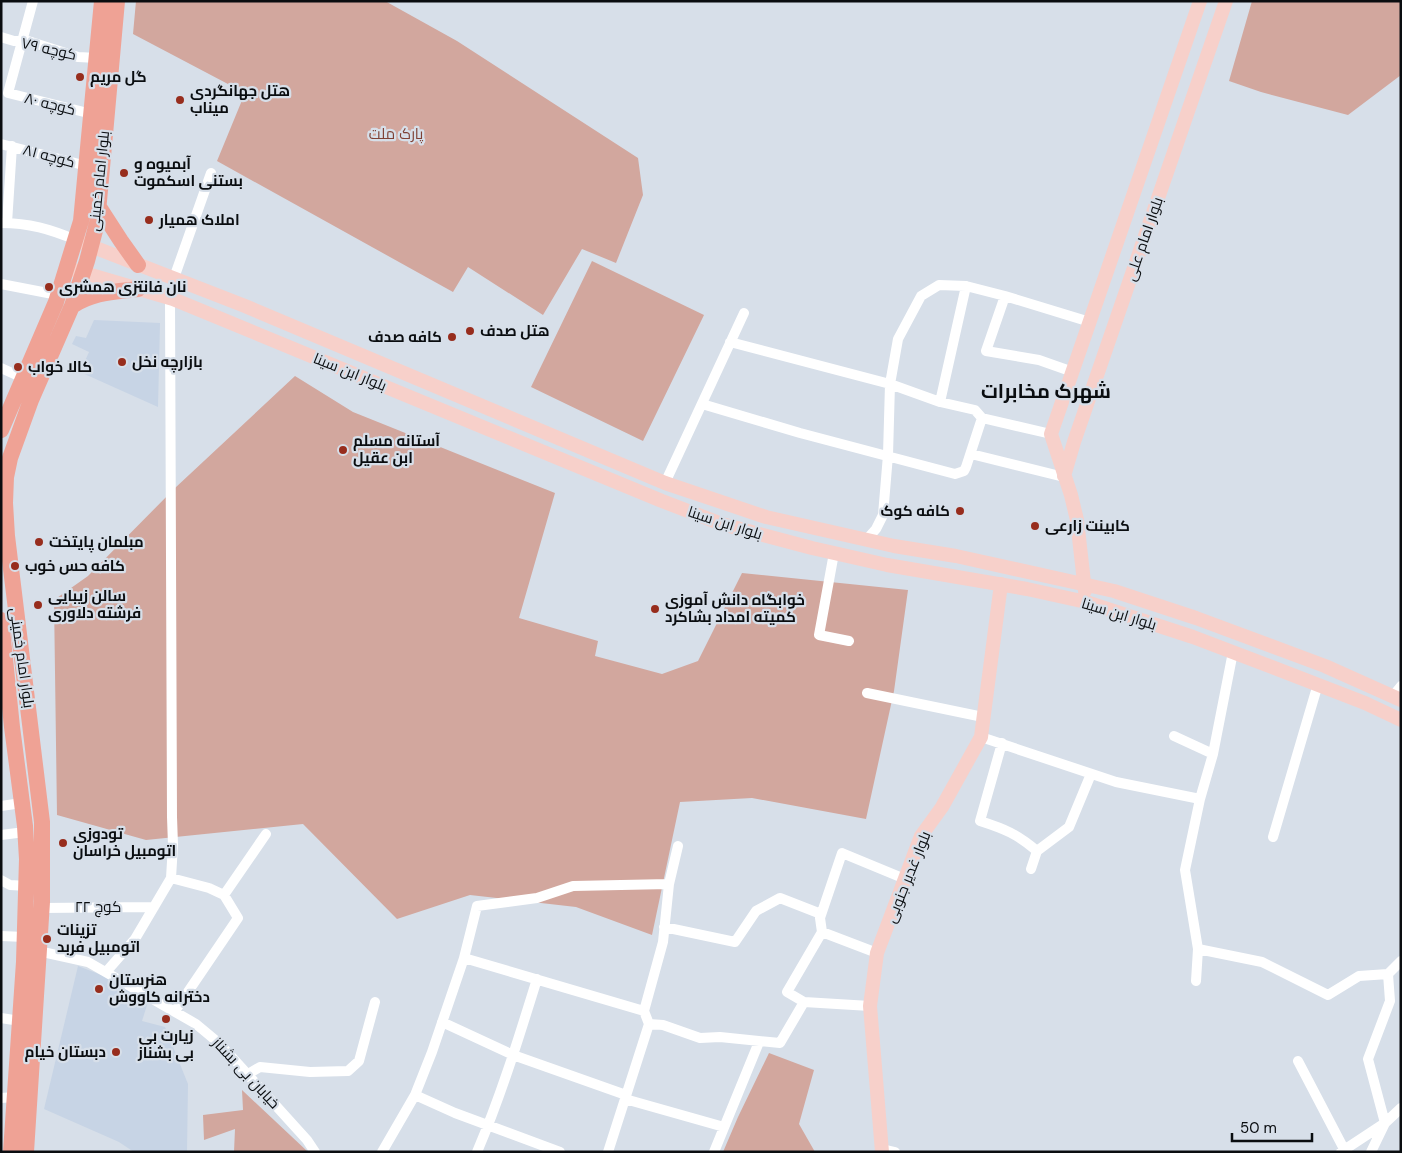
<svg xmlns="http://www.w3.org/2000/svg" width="1402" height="1153" font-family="'DM Sans',Cairo,sans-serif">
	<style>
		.built { fill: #c7d4e5 }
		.green { fill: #d2a79e }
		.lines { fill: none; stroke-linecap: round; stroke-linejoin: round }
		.street { stroke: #fff; stroke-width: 10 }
		.secondary { stroke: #f7d0ca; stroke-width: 14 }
		.primary { stroke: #efa295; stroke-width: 16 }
		.poi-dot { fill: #972d1d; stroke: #d7dfe9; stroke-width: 2 }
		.labels { text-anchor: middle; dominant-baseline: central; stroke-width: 4.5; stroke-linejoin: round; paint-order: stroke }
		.street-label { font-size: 15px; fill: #0a0d10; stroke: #d7dfe9 }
		.poi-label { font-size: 15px; font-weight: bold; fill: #0a0d10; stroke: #d7dfe9; text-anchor: start }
		.park-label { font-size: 15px; fill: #7f4135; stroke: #d7dfe9 }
		.district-label { font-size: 20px; font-weight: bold; fill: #0a0d10; stroke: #d7dfe9 }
	</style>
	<rect width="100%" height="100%" fill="#d7dfe9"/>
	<path class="built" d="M94,320l66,3 -2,84 -78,-35 9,-20 -17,-8 4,-8 10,2z
		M78,966l26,10 44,26 -6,19 23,6 23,57 -1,68h-53l-15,-10 -75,-33z"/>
	<path class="green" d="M136,1h249l72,40 181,117 5,37 -27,68 -34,-14 -39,66 -75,-48 -15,25 -236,-131 28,-68 -112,-59z
		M1252,1h149v74l-53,40 -87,-23 -32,-11z
		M592,261l112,54 -61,126 -112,-54z
		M295,376l58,36 202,81 -36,125 79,23 -3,15 67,18 36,-13 44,-88 166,17 -14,101 -28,128 -114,-21 -72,4 -28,133 -76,-28 -106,-12 -73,24 -94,-95 -157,16 -89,-25 -3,-215 34,-24 87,-88z
		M769,1053l45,17 -15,54 16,28h-92l15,-35z
		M242,1090l65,61v1h-73l1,-23 -31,11 -1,-25 40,-5z"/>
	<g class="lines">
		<path class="street" d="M33,1l-25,92 84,21
			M1,37l13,4h14l50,16 19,1
			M1,144l86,22
			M1,223c28,0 49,6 75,17
			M7,223l5,-77
			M174,278l37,-105
			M1,284l57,11
			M1005,296l-19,55 53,9 34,12
			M170,299l2,518 1,28 -2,33
			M730,342l160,42 50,18 35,8 7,8 69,16
			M1,368l22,10
			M940,402l26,-116
			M702,404l98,29 155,41 9,-3 2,-4 16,-49
			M971,454l93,23
			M665,483l79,-170
			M867,539l9,-10 7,-14 5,-60 2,-71 8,-45 23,-43 18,-11 27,1 39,10 85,26
			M834,553l-15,82 30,6
			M867,693l116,24
			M1393,696l8,-10
			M1174,736l39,18
			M981,737l135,45 84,17
			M1002,743l-22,78c25,8 37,13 57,30
			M1,806l21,-3
			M1,835l24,-3
			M1273,837l45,-153
			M1031,869l6,-18 32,-24 22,-53
			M1,880l9,5 17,1
			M41,908l113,-1
			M664,927l71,15 21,-31 24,-13 41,16
			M822,932l-2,-14 22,-65 63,26
			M1,936l24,1
			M1198,949l64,13 66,33 31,-19 29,-2
			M38,951l50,11 108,62 24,20 87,96 8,12
			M464,958l180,53
			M106,972l29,-33 36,-61 38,10 15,7 42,-61
			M1196,981l2,-32 -13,-79 15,-71 13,-45 20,-102
			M804,1002l-17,-10 35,-60 55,21
			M175,1011l63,-93 -14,-23
			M1,1018l19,3
			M442,1022l71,33 113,40
			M649,1024l14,1 37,13 20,-1 60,6 24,-41 66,4
			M1298,1061l46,88
			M248,1074l12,-7 50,5 38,-1 11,-10 16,-59
			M415,1095l40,18 105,39
			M1,1098l14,-1
			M625,1099l99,28
			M882,1149l13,3
			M382,1152l33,-57 17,-43 32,-94 13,-52 60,-8 36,-12 96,-2
			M477,1152c24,-56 42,-115 60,-173
			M608,1152l41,-128 -5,-13 19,-69 6,-58 9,-38
			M714,1152l45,-110
			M1341,1152l44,-29 16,-15
			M1371,1152l14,-29 -17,-64 22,-58 -2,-27 13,-13"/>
		<path class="secondary" d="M83,243l162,63 420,177 101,34 128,29 62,10 158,35 82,27 129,48 76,34
			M67,268l106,31 489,202 60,23 90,24 75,17 140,24 59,13 107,35 71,27 101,39 36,17
			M1064,476l10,-34 152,-441
			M1085,591l-8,-71 -6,-25 -20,-61 149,-433
			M882,1152l-12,-146 7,-53 44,-117 21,-29 39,-70 20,-153"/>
		<path class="primary" d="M99,207l22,34 17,24
			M72,306c21,-14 42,-14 66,-17
			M1,430l55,-128 25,-81 21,-220
			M1,620l11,107 13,99 2,33 -3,103 -13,190
			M26,1152l16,-250v-80l-35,-286 -2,-33 1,-26 4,-19 21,-58 41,-94 15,-45 10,-38 20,-222"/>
	</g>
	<g class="poi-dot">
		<circle cx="80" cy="77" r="5"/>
		<circle cx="180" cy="100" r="5"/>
		<circle cx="124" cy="173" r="5"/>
		<circle cx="149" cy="220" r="5"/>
		<circle cx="49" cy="287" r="5"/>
		<circle cx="470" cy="331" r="5"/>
		<circle cx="452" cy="337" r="5"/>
		<circle cx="122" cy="362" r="5"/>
		<circle cx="18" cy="367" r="5"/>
		<circle cx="343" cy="450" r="5"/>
		<circle cx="960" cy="511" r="5"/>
		<circle cx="1035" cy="526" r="5"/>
		<circle cx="39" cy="542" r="5"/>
		<circle cx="15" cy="566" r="5"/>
		<circle cx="38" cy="605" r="5"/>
		<circle cx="655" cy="609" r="5"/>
		<circle cx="63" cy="843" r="5"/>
		<circle cx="47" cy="939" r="5"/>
		<circle cx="99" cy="989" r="5"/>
		<circle cx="166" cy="1019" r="5"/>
		<circle cx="116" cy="1052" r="5"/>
	</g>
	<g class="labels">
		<g class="street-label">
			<text transform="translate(49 49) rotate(13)">کوچه ۷۹</text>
			<text transform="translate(50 104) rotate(14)">کوچه ۸۰</text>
			<text transform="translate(49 156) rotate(15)">کوچه ۸۱</text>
			<text transform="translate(99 181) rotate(-84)">بلوار امام خمینی</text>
			<text transform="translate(1144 239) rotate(-71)">بلوار امام علی</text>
			<text transform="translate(350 372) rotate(22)">بلوار ابن سینا</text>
			<text transform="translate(725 523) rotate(18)">بلوار ابن سینا</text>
			<text transform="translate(1119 614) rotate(17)">بلوار ابن سینا</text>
			<text transform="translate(22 658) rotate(82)">بلوار امام خمینی</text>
			<text transform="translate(908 877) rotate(-68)">بلوار غدیر جنوبی</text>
			<text x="98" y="907">کوچ ۲۲</text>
			<text transform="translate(246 1073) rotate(47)">خیابان بی بشناز</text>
		</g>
		<g class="poi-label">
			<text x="90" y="77">گل مریم</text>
			<text x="190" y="91">هتل جهانگردی<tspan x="190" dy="17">میناب</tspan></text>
			<text x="134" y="164">آبمیوه و<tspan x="134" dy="17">بستنی اسکموت</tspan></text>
			<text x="159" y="220">املاک همیار</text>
			<text x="59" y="287">نان فانتزی همشری</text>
			<text x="480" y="331">هتل صدف</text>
			<text x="442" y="337" text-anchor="end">کافه صدف</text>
			<text x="132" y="362">بازارچه نخل</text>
			<text x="28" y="367">کالا خواب</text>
			<text x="353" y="441">آستانه مسلم<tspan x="353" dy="17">ابن عقیل</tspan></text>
			<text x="950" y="511" text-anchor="end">کافه کوک</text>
			<text x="1045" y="526">کابینت زارعی</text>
			<text x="49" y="542">مبلمان پایتخت</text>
			<text x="25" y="566">کافه حس خوب</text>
			<text x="48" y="596">سالن زیبایی<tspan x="48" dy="17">فرشته دلاوری</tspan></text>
			<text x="665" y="600">خوابگاه دانش آموزی<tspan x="665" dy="17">کمیته امداد بشاکرد</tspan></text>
			<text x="73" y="834">تودوزی<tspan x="73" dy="17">اتومبیل خراسان</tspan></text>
			<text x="57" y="930">تزینات<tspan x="57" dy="17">اتومبیل فربد</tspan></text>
			<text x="109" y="980">هنرستان<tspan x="109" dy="17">دخترانه کاووش</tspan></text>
			<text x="166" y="1036" text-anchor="middle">زیارت بی<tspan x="166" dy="17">بی بشناز</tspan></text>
			<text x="106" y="1052" text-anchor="end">دبستان خیام</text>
		</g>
		<g class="park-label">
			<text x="396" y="134">پارک ملت</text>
		</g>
		<g class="district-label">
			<text x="1046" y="391">شهرک مخابرات</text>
		</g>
	</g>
	<rect width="1402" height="1153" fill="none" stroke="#0a0d10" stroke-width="5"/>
	<path d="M1232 1133v8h80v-8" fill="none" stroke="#0a0d10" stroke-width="2.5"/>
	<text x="1240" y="1133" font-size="15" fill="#0a0d10" stroke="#d7dfe9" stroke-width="4" paint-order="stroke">50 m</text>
</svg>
